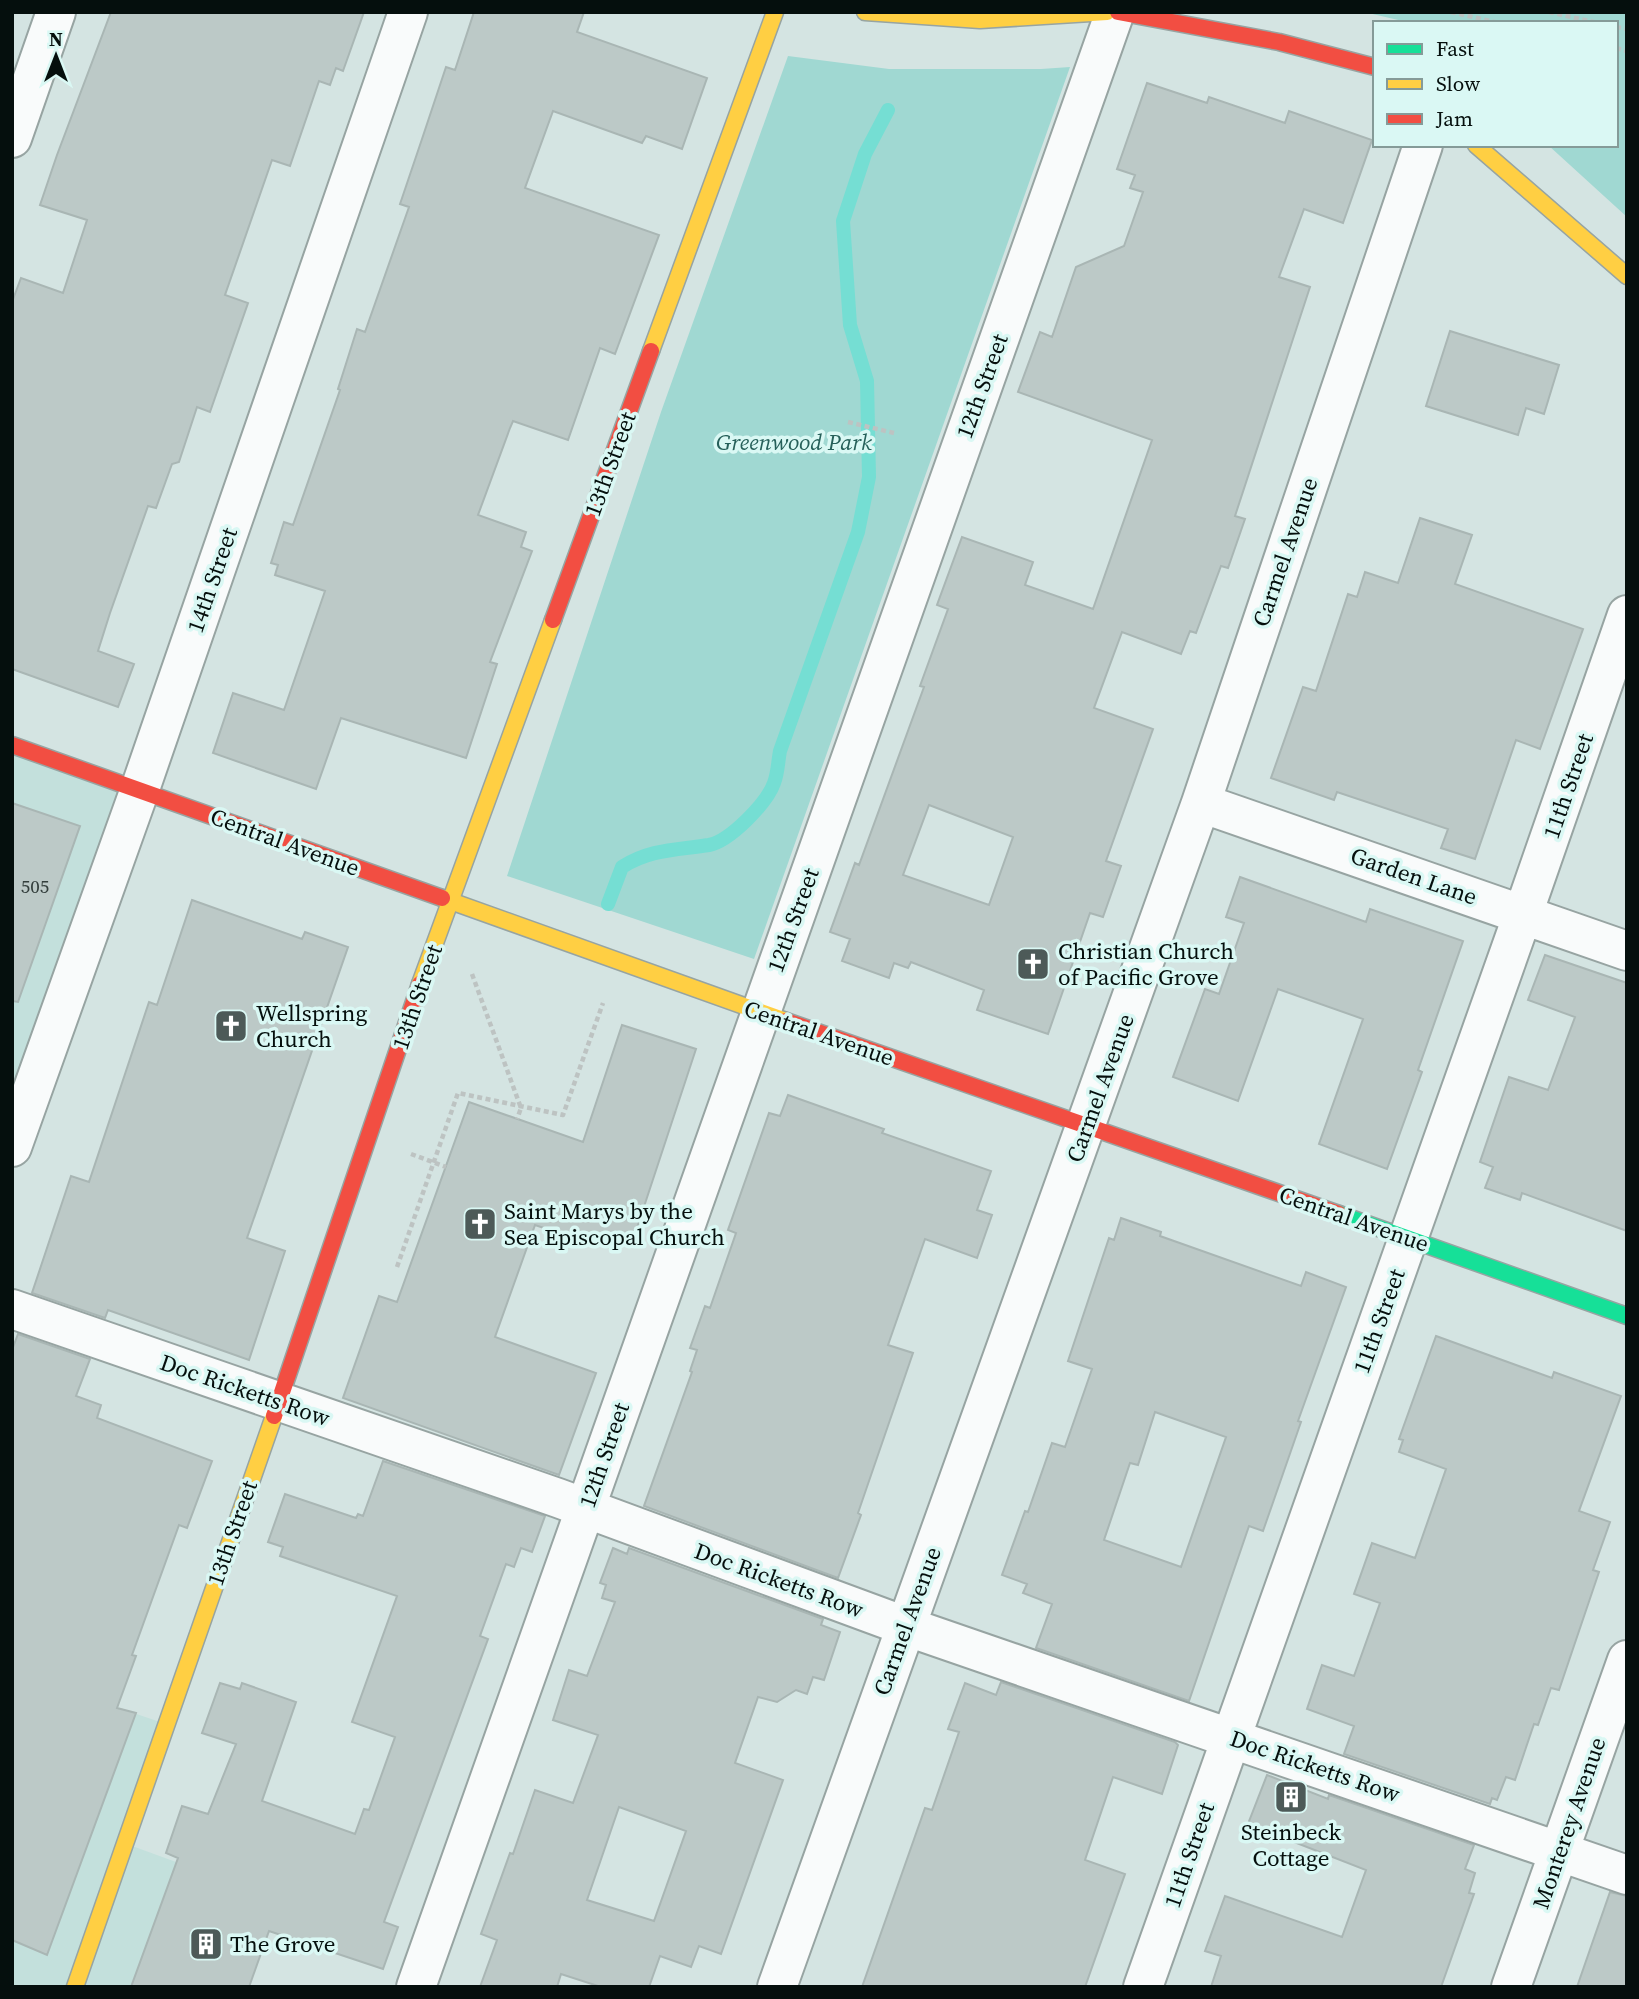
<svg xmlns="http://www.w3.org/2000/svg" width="1639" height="1999" font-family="'Source Serif 4',serif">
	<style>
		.built { fill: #c3e0dc }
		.green { fill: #a0d8d2 }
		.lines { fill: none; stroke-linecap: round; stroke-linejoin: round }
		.stream { stroke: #75ded3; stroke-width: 14 }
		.building { fill: #bcc9c7; stroke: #a9b6b4; stroke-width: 2; fill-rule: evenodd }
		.street-casing { stroke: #97a4a2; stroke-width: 42 }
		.fast-casing { stroke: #97a4a2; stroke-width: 19 }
		.slow-casing { stroke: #97a4a2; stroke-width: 19 }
		.jam-casing { stroke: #97a4a2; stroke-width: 19 }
		.path { stroke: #bdc3c2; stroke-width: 4.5; stroke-dasharray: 5 3.5; stroke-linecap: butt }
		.street { stroke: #f9fbfb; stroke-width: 38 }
		.fast { stroke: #16e098; stroke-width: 16 }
		.slow { stroke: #ffcf43; stroke-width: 16 }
		.jam { stroke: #f24e42; stroke-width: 16 }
		.labels { text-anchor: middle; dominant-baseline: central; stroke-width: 7; stroke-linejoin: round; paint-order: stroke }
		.number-label { font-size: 19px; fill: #333e3c }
		.street-label { font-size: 23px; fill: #050f0d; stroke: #daf8f4 }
		.park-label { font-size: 23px; font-style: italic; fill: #26605a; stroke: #daf8f4 }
		.poi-label { font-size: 23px; fill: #050f0d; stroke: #daf8f4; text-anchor: start }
	</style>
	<rect width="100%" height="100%" fill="#d4e4e2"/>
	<path class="built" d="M12,745l128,44 -128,321z
		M12,1672l154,52 -42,119 156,57 -31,87h-237z"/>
	<path class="green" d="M1364,12h263v205l-79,-72h68v-122h-205z
		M788,56l101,13h152l29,-2 -316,892 -247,-83 154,-464z"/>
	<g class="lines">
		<path class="stream" d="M608,904l14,-37c28,-18 55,-17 87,-22 21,-4 58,-42 65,-62 4,-10 4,-22 6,-32l78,-219 11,-55 -2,-96 -17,-56 -7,-104 22,-67 23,-44"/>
	</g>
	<path class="building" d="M111,12h253l-21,59 -7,-3 -6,17 -11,-4 -29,85 -18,-6 -47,135 23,8 -38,109 -13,-5 -18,55 -7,2 -16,44 -8,-2 -38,107 -12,38 36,13 -16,43 -106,-38v-367l9,-24 42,15 24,-73 -47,-15 17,-50z
		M474,12h110l-7,20 130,46 -25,71 -36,-13 -4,7 -89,-32 -28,77 134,47 -44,119 -15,-6 -32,92 -55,-19 -3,7 -32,87 48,17 -5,15 11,4 -42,111 7,2 -31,94 -125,-40 -25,71 -103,-36 20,-60 51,17 41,-119 -50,-16 3,-10 -7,-2 13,-41 9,3 47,-135 -2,-1 19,-60 8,3 44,-125 -9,-3 22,-65 24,-72 9,3z
		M1147,83l60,20 2,-6 76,26 4,-12 83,29 -29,83 -39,-14 -25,68 31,10 -75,229 10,3 -17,49 -7,-2 -25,67 -6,-2 -9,23 -59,-22 -28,76 59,21 -47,132 15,5 -18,51 -13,-4 -42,121 -71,-24 7,-20 -73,-28 -3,6 -14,-5 -5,15 -47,-17 8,-22 -20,-7 25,-69 4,2 65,-178 -4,-1 28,-77 -11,-4 25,-68 71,25 -8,23 68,24 59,-169 -134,-48 22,-60 12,5 24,-70 48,-21 19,-54 -13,-4 5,-13 -18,-6zM929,805l84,32 -24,68 -86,-30z
		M1450,331l109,34 -15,49 -18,-6 -8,27 -92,-29z
		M1420,518l52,17 -17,49 128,45 -43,120 -24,-9 -41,119 -34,-11 7,-19 -111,-37 -3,8 -63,-22 32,-91 13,4 32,-97 9,3 8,-25 33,11z
		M12,803l68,23 -62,176 -6,-1z
		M1240,877l126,45 4,-13 93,32 -45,129 4,2 -35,97 -68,-25 44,-125 -85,-30 -40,112 -65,-24 32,-88 14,5 25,-71 -18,-6z
		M192,900l110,39 3,-7 43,15 -101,291 38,13 -36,109 -141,-50 -3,8 -73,-25 39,-117 18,6 60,-180 8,3z
		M1545,955l82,28v248l-105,-38 -2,7 -35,-12 8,-21 -13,-5 29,-85 39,13 27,-73 -47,-17z
		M622,1025l74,24 -64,194 -24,-8 -10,11 -63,-21 -40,112 101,36 -37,102 -216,-77 36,-102 18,6 72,-200 114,40z
		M788,1095l96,34 -2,4 109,38 -14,39 15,5 -15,43 -52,-19 -37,106 25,8 -55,160 3,2 -23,63 -194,-72 48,-134 -2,-1 7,-21 -7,-2 15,-42 5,2 26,-75 -8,-3 41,-117 11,3z
		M1121,1218l40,14 -1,4 141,50 5,-14 40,15 -48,134 3,1 -38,109 -14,-5 -60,175 -153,-53 16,-44 -29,-11 4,-9 -25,-9 23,-64 3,1 24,-69 13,4 27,-78 -24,-8 41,-123 5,2zM1155,1412l71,25 -45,130 -77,-27 26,-77 8,2z
		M18,1334l72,25 -14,37 25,9 -4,13 115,43 -25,67 -8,-3 -47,130 4,1 -19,52 19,5 -89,242 -35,-15v-590z
		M1436,1336l116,42 2,-6 67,24 -42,115 31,11 -17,48 6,2 -40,118 -8,-2 -13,37 -4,-1 -19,56 -9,-3 -9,23 -5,-2 -2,6 -146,-50 10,-28 -47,-17 15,-44 32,11 26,-73 -26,-9 18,-51 43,15 31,-89 -47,-17 4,-12 -4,-1z
		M383,1461l162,55 -13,36 -11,-4 -7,19 -8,-3 -26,72 8,3 -104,283 14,5 -15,42 -114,-38 -20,56h-118l47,-129 -12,-5 16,-47 26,8 28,-70 -34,-11 18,-50 20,6 2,-6 54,19 -34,99 93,33 9,-25 5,1 26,-73 -43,-15 45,-126 -117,-40 3,-9 -15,-5 17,-48 71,24 2,-4 5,2z
		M613,1548l14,6 2,-6 194,71 -2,6 19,7 -16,48 -11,-3 -6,17 -11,-4 -19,12 -19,-5 -23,66 48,17 -62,174 -22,-8 -8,21 -31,-11 -11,31h-48l-40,-13 -4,13h-77l17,-47 -16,-6 29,-81 3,1 22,-64 38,13 25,-68 -45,-15 16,-50 18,6 28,-74 -13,-4 4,-13 -6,-2zM619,1807l67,24 -32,90 -67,-21z
		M1001,1682l174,60 3,3 -16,49 -49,-17 -28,83 40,14 -40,113h-223l63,-179 7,2 27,-78 -11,-3 17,-46 31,12z
		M1267,1775l61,24 1,-4 145,50 -9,24 10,4 -6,20 5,1 -33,93h-230l10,-31 -16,-5 20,-55 117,41 24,-67 -118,-46z
		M1610,1892l17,4v91h-50z"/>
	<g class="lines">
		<defs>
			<path id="street" d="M12,138l44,-126
				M1201,803l426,148
				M12,1147l128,-358 268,-777
				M12,1309l546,189 347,128 722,249
				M416,1987l699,-1975
				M777,1987l424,-1184 222,-658
				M1143,1987l380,-1073 104,-299
				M1511,1987l116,-327"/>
			<path id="fast" d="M1339,1214l288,102"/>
			<path id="slow" d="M865,12l115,8 127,-8
				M1476,145l151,131
				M651,351l124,-339
				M442,898l344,123
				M420,984l133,-364
				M75,1987l199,-571"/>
			<path id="jam" d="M1118,12l161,30 96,25
				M553,620l98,-269
				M12,745l430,153
				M786,1021l553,193
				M274,1416l146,-432"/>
		</defs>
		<use href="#street" class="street-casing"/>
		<use href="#fast" class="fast-casing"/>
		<use href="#slow" class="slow-casing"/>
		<use href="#jam" class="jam-casing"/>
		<path class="path" d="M1451,12l48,11
			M1549,12l49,11
			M1616,27l11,2
			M1616,48l11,3
			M848,422l46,11
			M472,974l49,134 -4,11
			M411,1154l35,13
			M397,1267l61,-174 105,22 40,-112"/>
		<use href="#street" class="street"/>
		<use href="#fast" class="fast"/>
		<use href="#slow" class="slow"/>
		<use href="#jam" class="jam"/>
	</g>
	<defs>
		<symbol id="church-square" viewBox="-11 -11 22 22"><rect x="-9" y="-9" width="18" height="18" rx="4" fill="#4d5a58" stroke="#daf8f4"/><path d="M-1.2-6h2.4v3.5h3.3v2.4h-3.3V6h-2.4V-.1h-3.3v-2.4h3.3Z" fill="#fff"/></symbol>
		<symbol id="building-square" viewBox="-11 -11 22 22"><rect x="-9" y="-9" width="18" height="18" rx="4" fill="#4d5a58" stroke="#daf8f4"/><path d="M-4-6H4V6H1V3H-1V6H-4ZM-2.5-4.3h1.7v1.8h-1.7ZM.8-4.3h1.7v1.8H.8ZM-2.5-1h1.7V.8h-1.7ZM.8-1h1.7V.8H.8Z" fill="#fff"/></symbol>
	</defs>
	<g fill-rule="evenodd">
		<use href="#church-square" x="1014" y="945" width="38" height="38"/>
		<use href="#church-square" x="212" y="1007" width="38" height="38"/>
		<use href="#church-square" x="461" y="1205" width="38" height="38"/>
		<use href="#building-square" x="1272" y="1778" width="38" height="38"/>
		<use href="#building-square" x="187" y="1925" width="38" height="38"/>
	</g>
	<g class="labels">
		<g class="number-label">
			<text x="35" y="886">505</text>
		</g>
		<g class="street-label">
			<text transform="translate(982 386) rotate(-70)">12th Street</text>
			<text transform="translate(610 464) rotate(-70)">13th Street</text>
			<text transform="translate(1285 552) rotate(-71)">Carmel Avenue</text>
			<text transform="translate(212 580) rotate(-71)">14th Street</text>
			<text transform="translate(1568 786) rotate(-71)">11th Street</text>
			<text transform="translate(285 842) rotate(20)">Central Avenue</text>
			<text transform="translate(1414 876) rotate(19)">Garden Lane</text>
			<text transform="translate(793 920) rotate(-70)">12th Street</text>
			<text transform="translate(417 997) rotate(-71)">13th Street</text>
			<text transform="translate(819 1033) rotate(19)">Central Avenue</text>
			<text transform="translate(1100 1088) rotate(-70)">Carmel Avenue</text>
			<text transform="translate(1354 1219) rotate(19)">Central Avenue</text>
			<text transform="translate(1379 1321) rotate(-70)">11th Street</text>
			<text transform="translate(245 1390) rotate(19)">Doc Ricketts Row</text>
			<text transform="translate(604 1455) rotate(-71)">12th Street</text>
			<text transform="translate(232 1533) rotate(-71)">13th Street</text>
			<text transform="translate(779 1580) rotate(20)">Doc Ricketts Row</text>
			<text transform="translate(907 1621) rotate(-70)">Carmel Avenue</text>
			<text transform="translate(1315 1766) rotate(19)">Doc Ricketts Row</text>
			<text transform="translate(1569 1823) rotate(-71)">Monterey Avenue</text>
			<text transform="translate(1189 1855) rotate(-71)">11th Street</text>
		</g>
		<g class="park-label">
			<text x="794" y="442">Greenwood Park</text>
		</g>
		<g class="poi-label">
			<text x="1058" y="951">Christian Church<tspan x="1058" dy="26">of Pacific Grove</tspan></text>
			<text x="256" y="1013">Wellspring<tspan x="256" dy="26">Church</tspan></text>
			<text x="504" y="1211">Saint Marys by the<tspan x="504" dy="26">Sea Episcopal Church</tspan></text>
			<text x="1291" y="1832" text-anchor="middle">Steinbeck<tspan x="1291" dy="26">Cottage</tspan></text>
			<text x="230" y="1944">The Grove</text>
		</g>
	</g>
	<rect width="1639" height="1999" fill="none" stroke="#050f0d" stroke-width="28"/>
	<rect x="1373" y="21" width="245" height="126" fill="#daf8f4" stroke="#859b98" stroke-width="2"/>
	<rect x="1387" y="44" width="35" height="10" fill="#16e098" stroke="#859b98" stroke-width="2"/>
	<text x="1436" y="56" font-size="21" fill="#050f0d">Fast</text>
	<rect x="1387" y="79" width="35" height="10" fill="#ffcf43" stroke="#859b98" stroke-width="2"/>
	<text x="1436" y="91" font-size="21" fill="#050f0d">Slow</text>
	<rect x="1387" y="114" width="35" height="10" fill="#f24e42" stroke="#859b98" stroke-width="2"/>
	<text x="1436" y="126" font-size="21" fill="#050f0d">Jam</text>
	<g transform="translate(56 56)" stroke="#daf8f4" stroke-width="5" paint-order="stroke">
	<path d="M0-5L12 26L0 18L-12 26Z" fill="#050f0d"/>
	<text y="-10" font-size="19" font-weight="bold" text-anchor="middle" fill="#050f0d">N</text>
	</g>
</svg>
